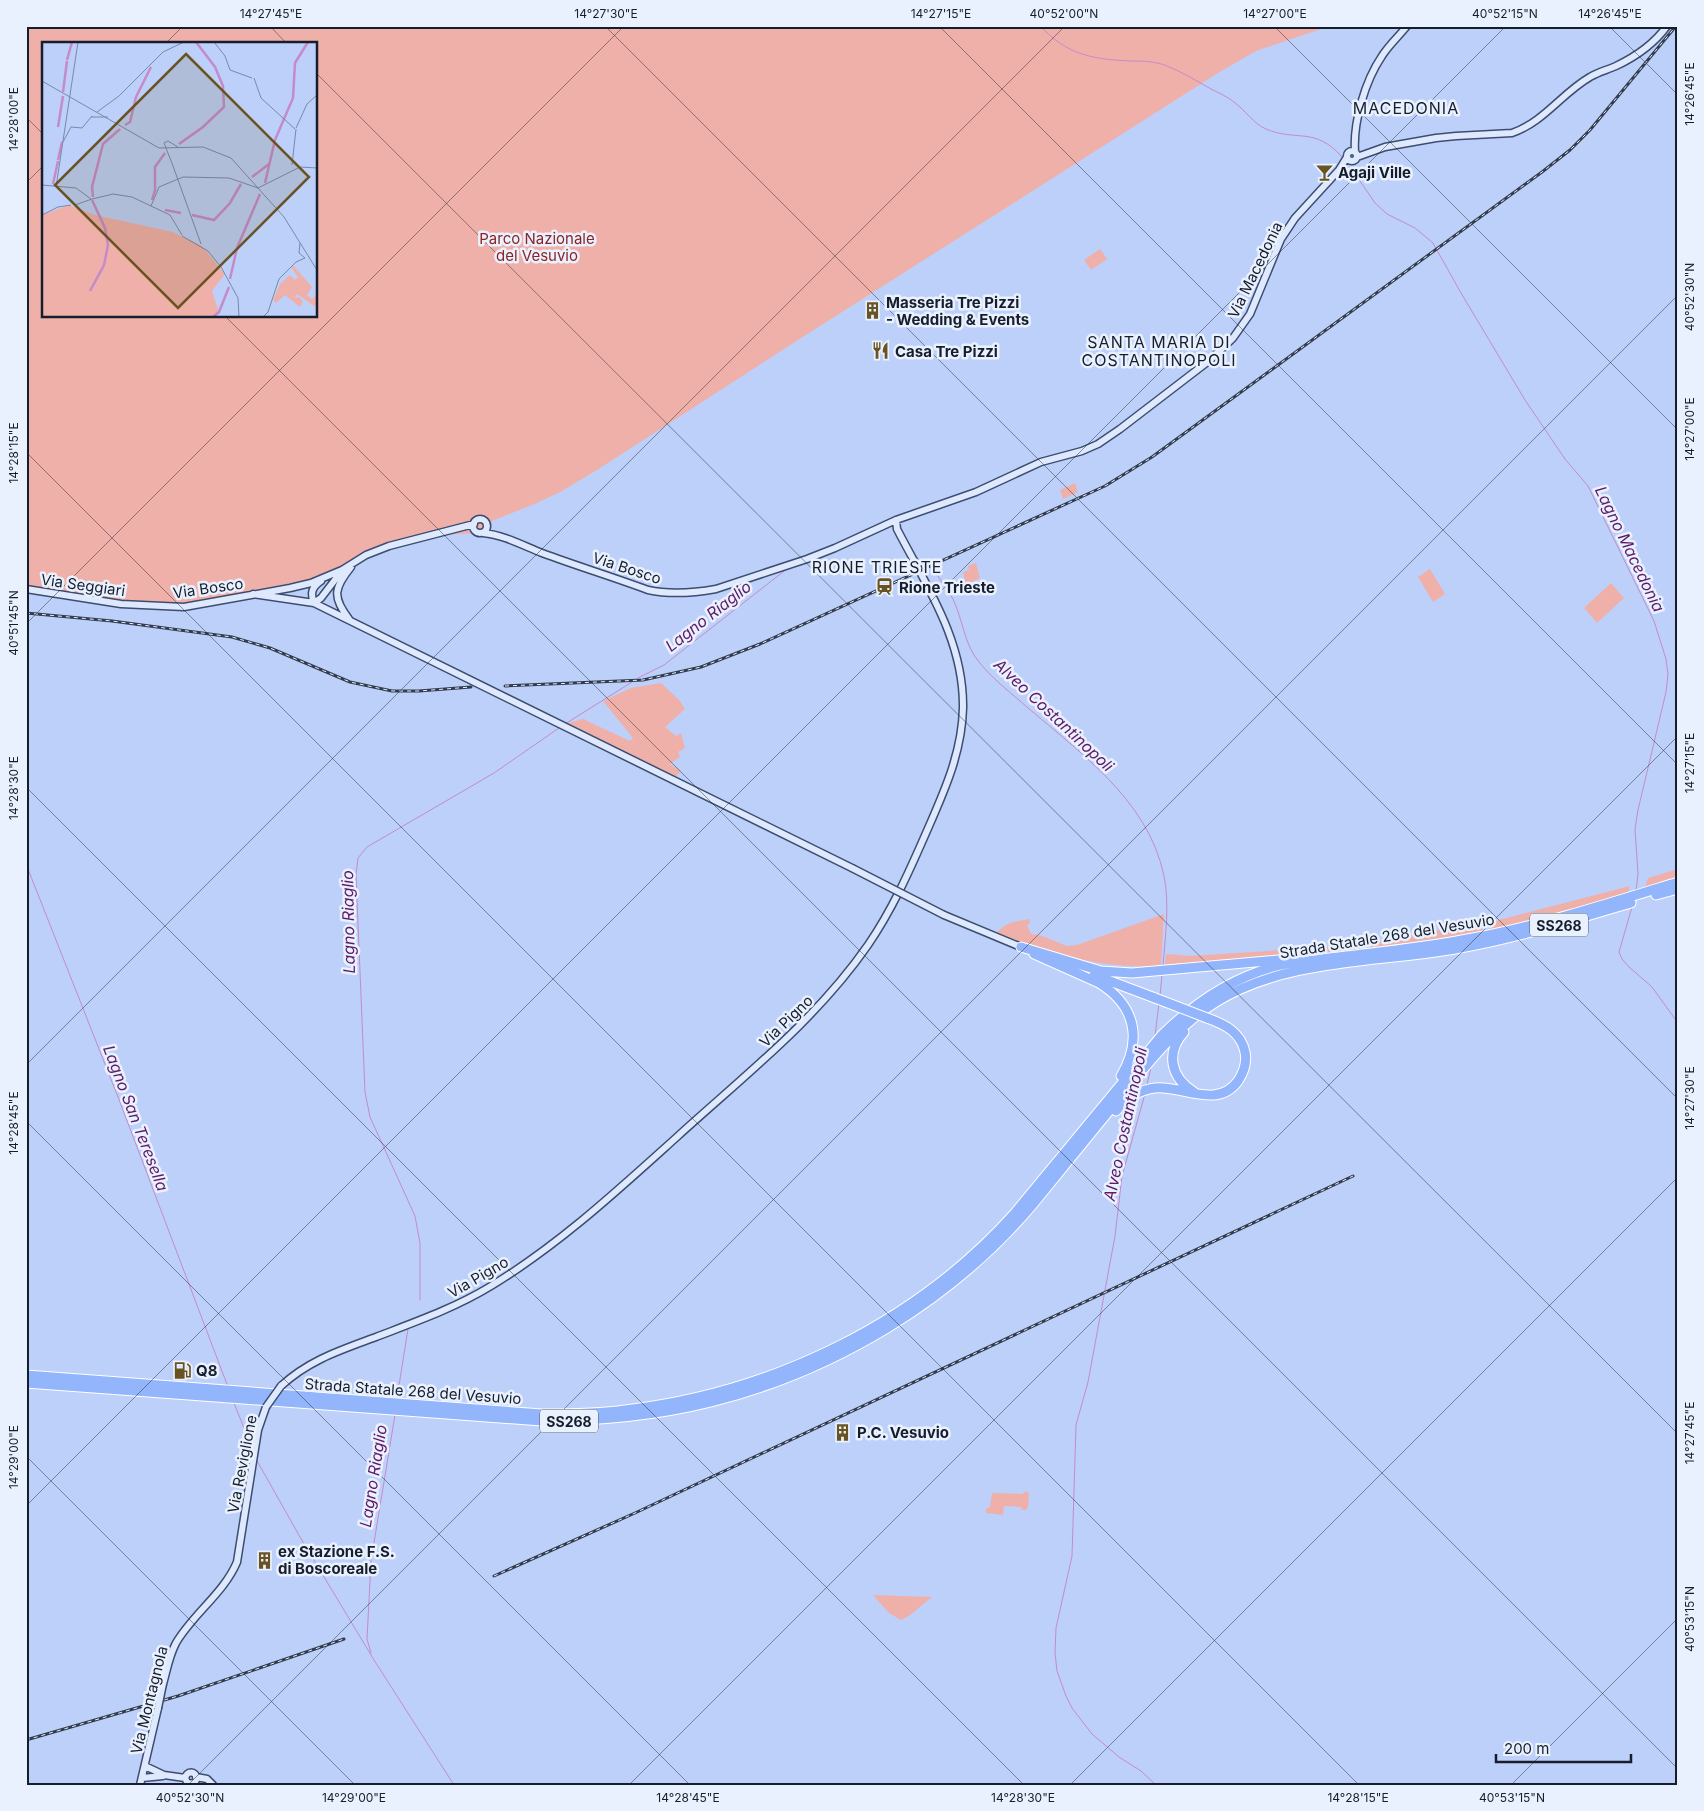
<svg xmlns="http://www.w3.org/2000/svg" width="1704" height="1811" font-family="Inter,sans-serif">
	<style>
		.green { fill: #f0b0aa; fill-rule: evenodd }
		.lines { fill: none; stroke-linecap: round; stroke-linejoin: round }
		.stream { stroke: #c58bc9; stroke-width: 1 }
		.secondary-casing { stroke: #3c4d70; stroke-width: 9 }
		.highway-casing { stroke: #fff; stroke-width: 11 }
		.secondary { stroke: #dfe9fe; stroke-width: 6 }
		.highway { stroke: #93b5fc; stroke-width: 9 }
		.rail-casing { stroke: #323c4f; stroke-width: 3 }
		.rail { stroke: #eaf1fe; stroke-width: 1; stroke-dasharray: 4; stroke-linecap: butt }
		.secondary-bridge-casing { stroke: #3c4d70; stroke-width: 9; stroke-linecap: butt }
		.highway-bridge-casing { stroke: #fff; stroke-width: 11; stroke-linecap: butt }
		.secondary-bridge { stroke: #dfe9fe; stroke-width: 6 }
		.highway-bridge { stroke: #93b5fc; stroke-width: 9 }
		.ticks { fill: none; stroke: #161e2d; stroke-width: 1; stroke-opacity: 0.45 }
		.labels { text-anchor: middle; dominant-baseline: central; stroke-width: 5; stroke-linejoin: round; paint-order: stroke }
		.shield { fill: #eaf1fe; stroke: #565d6c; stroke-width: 1 }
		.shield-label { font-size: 14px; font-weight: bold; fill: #161e2d }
		.poi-label { font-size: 15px; font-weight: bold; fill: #161e2d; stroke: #eaf1fe; text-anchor: start }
		.park-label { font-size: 15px; fill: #8b2426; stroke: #eaf1fe }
		.street-label { font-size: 15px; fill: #161e2d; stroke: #eaf1fe }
		.neighbourhood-label { font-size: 16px; letter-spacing: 1px; fill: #161e2d; stroke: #eaf1fe }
		.water-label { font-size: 16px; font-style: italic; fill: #5f1a66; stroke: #eaf1fe }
		.inset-river { fill: none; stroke: #c58bc9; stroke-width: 2.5 }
		.inset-road { fill: none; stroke: #7a89a8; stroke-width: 1 }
		.view { fill: #695322; fill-opacity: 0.15; stroke: #695322; stroke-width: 2.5 }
		.inset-edge { fill: none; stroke: #161e2d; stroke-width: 2.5 }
		.neatline { fill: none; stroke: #161e2d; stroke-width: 2 }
		.ticks-label { font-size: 12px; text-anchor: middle; fill: #161e2d }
	</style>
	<rect width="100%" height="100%" fill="#bcd0fa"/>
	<path class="green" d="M26,26h1304l-74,25 -38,22 -431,274 -190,123 -35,21 -25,12 -45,18 -13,12 -40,2 -22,6 -54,19 -99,39h-19l-26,4 -18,5 -44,2 -67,-7 -25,-6 -39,-5zM44,44h272v272h-272z
		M1100,249l7,10 -16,11 -7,-10z
		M1075,483l3,9 -15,7 -3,-9z
		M976,563l4,15 -14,7 -3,-13 6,-2 -1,-4z
		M1430,569l15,25 -12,8 -15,-25z
		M1611,583l13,15 -27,25 -13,-15z
		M661,683l19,18 5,8 -20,18 11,9 5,-3 4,15 -7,4 2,5 -10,7 11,7 -6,6 -107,-54 15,-4 47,22 3,-3 -30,-37 28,-13z
		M1678,869v9l-33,9 3,-9z
		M1630,886l-2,7 -71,21 -68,17 2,-9z
		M1164,914l-3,52c-56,3 -114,-12 -166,-32 12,-12 18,-12 34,-15l1,4 -3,2 4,9c11,0 27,9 36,12l10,-1z
		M1483,922l-1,10 -111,16 -3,-5z
		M1358,945l2,5 -195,16 1,-12 25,2z
		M1026,1491l3,2 -1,14 -2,3h-4l-1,-3 -17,-1 -1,9 -17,-2v-4l4,-2 2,-14 30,1z
		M873,1595l59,2 -23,19 -8,4 -12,-7z"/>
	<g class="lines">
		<path class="stream" d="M1040,26c28,29 51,33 90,35 13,0 25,0 37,5 15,6 30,15 44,23 8,4 17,8 23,13 11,8 20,22 32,27 30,13 49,-3 76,28
			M1351,168l24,35 12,11 28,14 18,15 28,50 64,107 40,59 23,27 66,135 12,38 2,15 -2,18 -28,118 -3,19 3,45 -2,17
			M932,568c7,10 15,20 21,31 10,21 11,45 26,63 12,15 27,27 41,39 56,49 128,97 144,175 6,29 1,61 -1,90
			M638,678l26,-13 124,-97
			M565,724l67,-42
			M26,864l92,233 110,290
			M1632,907l-13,45 3,7 7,8 23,20 26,36
			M1160,996l2,-21
			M1155,1036l4,-33
			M1147,1085l4,-18
			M1145,1094l-23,82 -7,60 -27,146 -12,43 -4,131 -16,72 -1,25 2,18 9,25 6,12 20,26 27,23 22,14 15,14
			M420,1300v-57l-5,-27 -45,-99 -5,-25 -9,-217 2,-17 9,-11 127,-74 65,-45
			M397,1398l11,-69
			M234,1403l18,45
			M256,1459l44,78 74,123 80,125
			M371,1653l-4,-14 4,-78 24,-146"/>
		<defs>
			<path id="secondary" d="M1347 156a5 5 0 1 1 10 0a5 5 0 1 1-10 0Z
				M1355,152c-2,-30 10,-71 27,-96 7,-11 17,-20 25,-30
				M1357,157l28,-10 51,-9 20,-2 56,-3c32,-11 50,-40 78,-56 8,-5 17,-7 26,-11 19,-9 38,-22 51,-40
				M473 526a7 7 0 1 1 14 0a7 7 0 1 1-14 0Z
				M483,533c21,2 39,12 59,20 35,13 71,24 106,37 23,5 46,3 68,-1l91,-30 28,-11 61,-28 80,-28 65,-30 41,-11 16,-7 22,-15 90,-69 23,-22 17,-24 31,-75 14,-21 44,-48 8,-13
				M26,589l95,15 63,3 106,-19 21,-5 31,-13 24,-15 23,-9 85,-22
				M253,594l61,9 538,265
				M314,603l7,-5 20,-26
				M314,603c-4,-10 -2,-16 7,-22
				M349,619c-17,-22 -15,-31 2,-52
				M944,915l77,32
				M281,1386c28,-26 60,-36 95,-49 39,-15 79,-29 115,-51 69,-42 127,-96 187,-150 67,-61 138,-116 190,-191 24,-35 41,-73 58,-112 18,-41 36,-80 37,-125 1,-67 -36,-121 -66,-179l-1,-9
				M163,1684c4,-14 6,-28 13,-41 17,-29 48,-50 61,-81l21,-132 8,-23
				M145,1766l19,9 21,3
				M185.5 1778a5.5 5.5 0 1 1 11 0a5.5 5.5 0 1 1-11 0Z
				M196,1777l11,2 6,6
				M142,1778l21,-2
				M140,1785l18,-77"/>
			<path id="highway" d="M1656,895l22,-6
				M1021,947l80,24 31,2 157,-14
				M1034,954l65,29c36,22 44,56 22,93
				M1094,975l61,23
				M1184,1032c-19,21 -13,46 10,60
				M1116,1111c10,-12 22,-21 39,-23 27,-3 62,22 83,-7 6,-9 9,-19 7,-29 -4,-20 -21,-28 -38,-34
				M26,1375l516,39c27,0 55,0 83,-4 146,-17 290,-86 389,-196l147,-178c32,-32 69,-57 112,-69 27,-7 56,-9 83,-12 39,-5 78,-9 117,-17 69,-13 137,-35 205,-56
				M26,1383l516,38c57,0 113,-5 169,-19 123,-31 241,-101 323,-199 28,-34 56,-69 84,-103 29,-36 58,-73 98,-98 71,-44 164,-39 244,-54 59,-10 115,-29 171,-45"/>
		</defs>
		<use href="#secondary" class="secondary-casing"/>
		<use href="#highway" class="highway-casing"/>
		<use href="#secondary" class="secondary"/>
		<use href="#highway" class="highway"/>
		<defs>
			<path id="rail" d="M26,613l86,8 120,16 38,11 80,34 42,9h27l52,-4
				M505,686l138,-6 58,-13 59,-23 345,-158 47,-29 390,-285 28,-22 20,-20 86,-104
				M494,1576l141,-63 718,-337
				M26,1740l152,-44 166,-57"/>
		</defs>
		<use href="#rail" class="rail-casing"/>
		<use href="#rail" class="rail"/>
		<defs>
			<path id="secondary-bridge" d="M852,868l92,47
				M266,1407l15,-21
				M158,1708l5,-24"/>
			<path id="highway-bridge" d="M1155,998l52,20"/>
		</defs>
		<use href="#secondary-bridge" class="secondary-bridge-casing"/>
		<use href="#highway-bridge" class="highway-bridge-casing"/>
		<use href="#secondary-bridge" class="secondary-bridge"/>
		<use href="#highway-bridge" class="highway-bridge"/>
	</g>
	<path class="ticks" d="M270,26l17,18M605,26l1073,1073M939,26l739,739M1274,26l404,404M1609,26l69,69M165,44l18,-18M316,73l1362,1361M26,117l18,18M26,183l18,-18M225,316l1453,1453M26,452l1333,1333M26,624l598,-598M26,787l998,998M26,1065l1039,-1039M26,1121l664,664M26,1456l329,329M26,1506l1480,-1480M188,1785l1490,-1490M629,1785l1049,-1049M1070,1785l608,-608M1511,1785l167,-167"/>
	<defs>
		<symbol id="bar-bare" viewBox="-9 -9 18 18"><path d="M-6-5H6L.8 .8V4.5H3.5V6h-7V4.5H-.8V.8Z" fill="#695322" stroke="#eaf1fe" stroke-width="2.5" paint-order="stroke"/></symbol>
		<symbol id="building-bare" viewBox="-9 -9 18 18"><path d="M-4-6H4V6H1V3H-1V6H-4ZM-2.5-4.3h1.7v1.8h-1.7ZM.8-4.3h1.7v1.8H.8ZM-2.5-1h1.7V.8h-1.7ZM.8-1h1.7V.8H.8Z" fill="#695322" stroke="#eaf1fe" stroke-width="2.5" paint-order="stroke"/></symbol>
		<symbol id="restaurant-bare" viewBox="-9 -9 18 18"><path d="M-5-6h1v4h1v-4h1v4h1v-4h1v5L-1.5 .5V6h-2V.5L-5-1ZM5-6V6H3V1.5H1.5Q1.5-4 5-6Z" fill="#695322" stroke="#eaf1fe" stroke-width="2.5" paint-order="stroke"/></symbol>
		<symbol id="station-bare" viewBox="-9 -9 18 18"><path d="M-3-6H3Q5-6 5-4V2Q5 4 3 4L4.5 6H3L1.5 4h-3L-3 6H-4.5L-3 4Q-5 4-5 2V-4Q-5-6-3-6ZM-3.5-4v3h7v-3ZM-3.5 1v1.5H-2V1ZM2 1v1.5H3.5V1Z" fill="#695322" stroke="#eaf1fe" stroke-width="2.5" paint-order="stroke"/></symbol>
		<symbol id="fuel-bare" viewBox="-9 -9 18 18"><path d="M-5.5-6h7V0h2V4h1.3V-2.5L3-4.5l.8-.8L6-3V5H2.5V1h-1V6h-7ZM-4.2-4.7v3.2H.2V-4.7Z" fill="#695322" stroke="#eaf1fe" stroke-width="2.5" paint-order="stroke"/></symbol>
	</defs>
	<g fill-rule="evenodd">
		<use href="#bar-bare" x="1312" y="160" width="25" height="25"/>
		<use href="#building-bare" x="860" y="298" width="25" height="25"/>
		<use href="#restaurant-bare" x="868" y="338" width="25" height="25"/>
		<use href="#station-bare" x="872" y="574" width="25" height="25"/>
		<use href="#fuel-bare" x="170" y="1358" width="25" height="25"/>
		<use href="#building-bare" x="830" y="1420" width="25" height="25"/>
		<use href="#building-bare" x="252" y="1548" width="25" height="25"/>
	</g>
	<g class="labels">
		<g class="shield">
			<rect x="1530" y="913.5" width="58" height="23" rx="4"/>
			<rect x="540" y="1409.5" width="58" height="23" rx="4"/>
		</g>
		<g class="shield-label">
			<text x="1559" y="925">SS268</text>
			<text x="569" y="1421">SS268</text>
		</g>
		<g class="poi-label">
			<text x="1338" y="172">Agaji Ville</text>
			<text x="886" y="302">Masseria Tre Pizzi<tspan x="886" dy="17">- Wedding &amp; Events</tspan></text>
			<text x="895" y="351">Casa Tre Pizzi</text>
			<text x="899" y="587">Rione Trieste</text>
			<text x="196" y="1370">Q8</text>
			<text x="857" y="1432">P.C. Vesuvio</text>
			<text x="278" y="1551">ex Stazione F.S.<tspan x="278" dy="17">di Boscoreale</tspan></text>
		</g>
		<g class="park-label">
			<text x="537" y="238">Parco Nazionale<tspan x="537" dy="17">del Vesuvio</tspan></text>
		</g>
		<g class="street-label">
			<text transform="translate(1255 270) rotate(-64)">Via Macedonia</text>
			<text transform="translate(627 568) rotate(18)">Via Bosco</text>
			<text transform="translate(83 585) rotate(8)">Via Seggiari</text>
			<text transform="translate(208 588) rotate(-8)">Via Bosco</text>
			<text transform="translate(1387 936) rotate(-9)">Strada Statale 268 del Vesuvio</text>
			<text transform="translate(786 1021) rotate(-44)">Via Pigno</text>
			<text transform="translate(478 1277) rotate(-30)">Via Pigno</text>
			<text transform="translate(413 1391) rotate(4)">Strada Statale 268 del Vesuvio</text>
			<text transform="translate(242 1464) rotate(-79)">Via Reviglione</text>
			<text transform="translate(149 1700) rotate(-76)">Via Montagnola</text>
		</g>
		<g class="neighbourhood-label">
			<text x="1406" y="108">MACEDONIA</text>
			<text x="1159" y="342">SANTA MARIA DI<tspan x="1159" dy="18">COSTANTINOPOLI</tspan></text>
			<text x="877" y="567">RIONE TRIESTE</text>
		</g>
		<g class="water-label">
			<text transform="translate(1630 549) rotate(64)">Lagno Macedonia</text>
			<text transform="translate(708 616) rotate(-38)">Lagno Riaglio</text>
			<text transform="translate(1054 715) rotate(43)">Alveo Costantinopoli</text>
			<text transform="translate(348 922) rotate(-91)">Lagno Riaglio</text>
			<text transform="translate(136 1118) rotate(69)">Lagno San Teresella</text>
			<text transform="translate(1125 1124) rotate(-78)">Alveo Costantinopoli</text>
			<text transform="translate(373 1476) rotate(-81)">Lagno Riaglio</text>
		</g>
	</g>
	<g transform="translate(42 42)">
		<rect width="275" height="275" fill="#bcd0fa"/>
		<path d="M27,163l26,10 78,17 29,14 23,28 -13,17 7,21 -6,5h-171v-102zM251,223l19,22 -5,8 5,4 4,-4 -3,-4 4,4v13l-20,-14 -2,4 4,-1 4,5 -3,5 -15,-12 -9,8 -3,-3 7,-16 10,-9 5,5 3,-3 -7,-10z" fill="#f0b0aa"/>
		<path class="inset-river" d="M25,18l5,-18M21,50l4,-31M83,83l5,-3 6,-25 15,-30M16,85l5,-31M137,102l24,-17 21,-20 -1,-21 -8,-19 -19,-25M16,118l4,-18M210,135l17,-13M223,141l10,-43 18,-42 2,-35 13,-21M11,142l5,-23M51,155l-1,-10 11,-43 17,-15M110,158l3,-10v-23l10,-14M123,168l16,3M150,173l22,5 16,-17 11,-19M188,237l7,-31 23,-54M48,249l14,-26 4,-20 -3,-17 -13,-28M171,275l6,-5 10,-25"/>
		<path class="inset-road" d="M172,0l11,14 5,14 22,8M212,36l7,20 34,31M0,39l117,67 44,-1 28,11 53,59 33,53M55,70l22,-16 44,-44 21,-10M49,75h17M254,86l11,-24 10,-9M21,100l8,-15 11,1 10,-12M250,123l4,-36M131,124l28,78M131,124l-9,-23 4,-2 10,6M0,143l34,3 15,11M14,145l22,-145M50,157l21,-5 19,3 38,18 12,20M33,163l17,-6M109,164l8,-19 24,-10 46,1 29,10 42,-21 17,1M0,173l16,-8 13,-2M140,194l26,15 13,16 17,31 1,19M258,201l-1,10 6,5M221,275l5,-5 11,-33 17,-17 9,-4"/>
		<path class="view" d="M144,12l123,123 -131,131 -123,-123z"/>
		<rect width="275" height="275" class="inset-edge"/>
	</g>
	<rect width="1704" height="1811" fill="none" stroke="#eaf1fe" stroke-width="55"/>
	<path d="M1496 1754v8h135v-8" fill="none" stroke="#161e2d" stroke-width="2.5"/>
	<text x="1504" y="1754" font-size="15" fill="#161e2d" stroke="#eaf1fe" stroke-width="4" paint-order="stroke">200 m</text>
	<rect x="28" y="28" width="1648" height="1756" class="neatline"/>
	<g class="ticks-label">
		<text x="271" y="18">14°27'45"E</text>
		<text x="606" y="18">14°27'30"E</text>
		<text x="941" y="18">14°27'15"E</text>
		<text x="1064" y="18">40°52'00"N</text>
		<text x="1275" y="18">14°27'00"E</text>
		<text x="1505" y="18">40°52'15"N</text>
		<text x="1610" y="18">14°26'45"E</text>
		<text transform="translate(1690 94) rotate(-90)" y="4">14°26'45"E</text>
		<text transform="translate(14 119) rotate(-90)" y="4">14°28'00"E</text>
		<text transform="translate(1690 297) rotate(-90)" y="4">40°52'30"N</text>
		<text transform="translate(1690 429) rotate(-90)" y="4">14°27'00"E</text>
		<text transform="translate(14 453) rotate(-90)" y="4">14°28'15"E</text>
		<text transform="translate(14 623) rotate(-90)" y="4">40°51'45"N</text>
		<text transform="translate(1690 763) rotate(-90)" y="4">14°27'15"E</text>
		<text transform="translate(14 788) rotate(-90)" y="4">14°28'30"E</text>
		<text transform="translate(1690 1098) rotate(-90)" y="4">14°27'30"E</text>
		<text transform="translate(14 1123) rotate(-90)" y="4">14°28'45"E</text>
		<text transform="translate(1690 1433) rotate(-90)" y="4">14°27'45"E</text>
		<text transform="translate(14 1457) rotate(-90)" y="4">14°29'00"E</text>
		<text transform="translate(1690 1619) rotate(-90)" y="4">40°53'15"N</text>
		<text x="190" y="1802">40°52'30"N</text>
		<text x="354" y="1802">14°29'00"E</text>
		<text x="688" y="1802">14°28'45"E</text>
		<text x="1023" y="1802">14°28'30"E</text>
		<text x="1358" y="1802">14°28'15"E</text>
		<text x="1512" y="1802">40°53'15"N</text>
	</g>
</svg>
